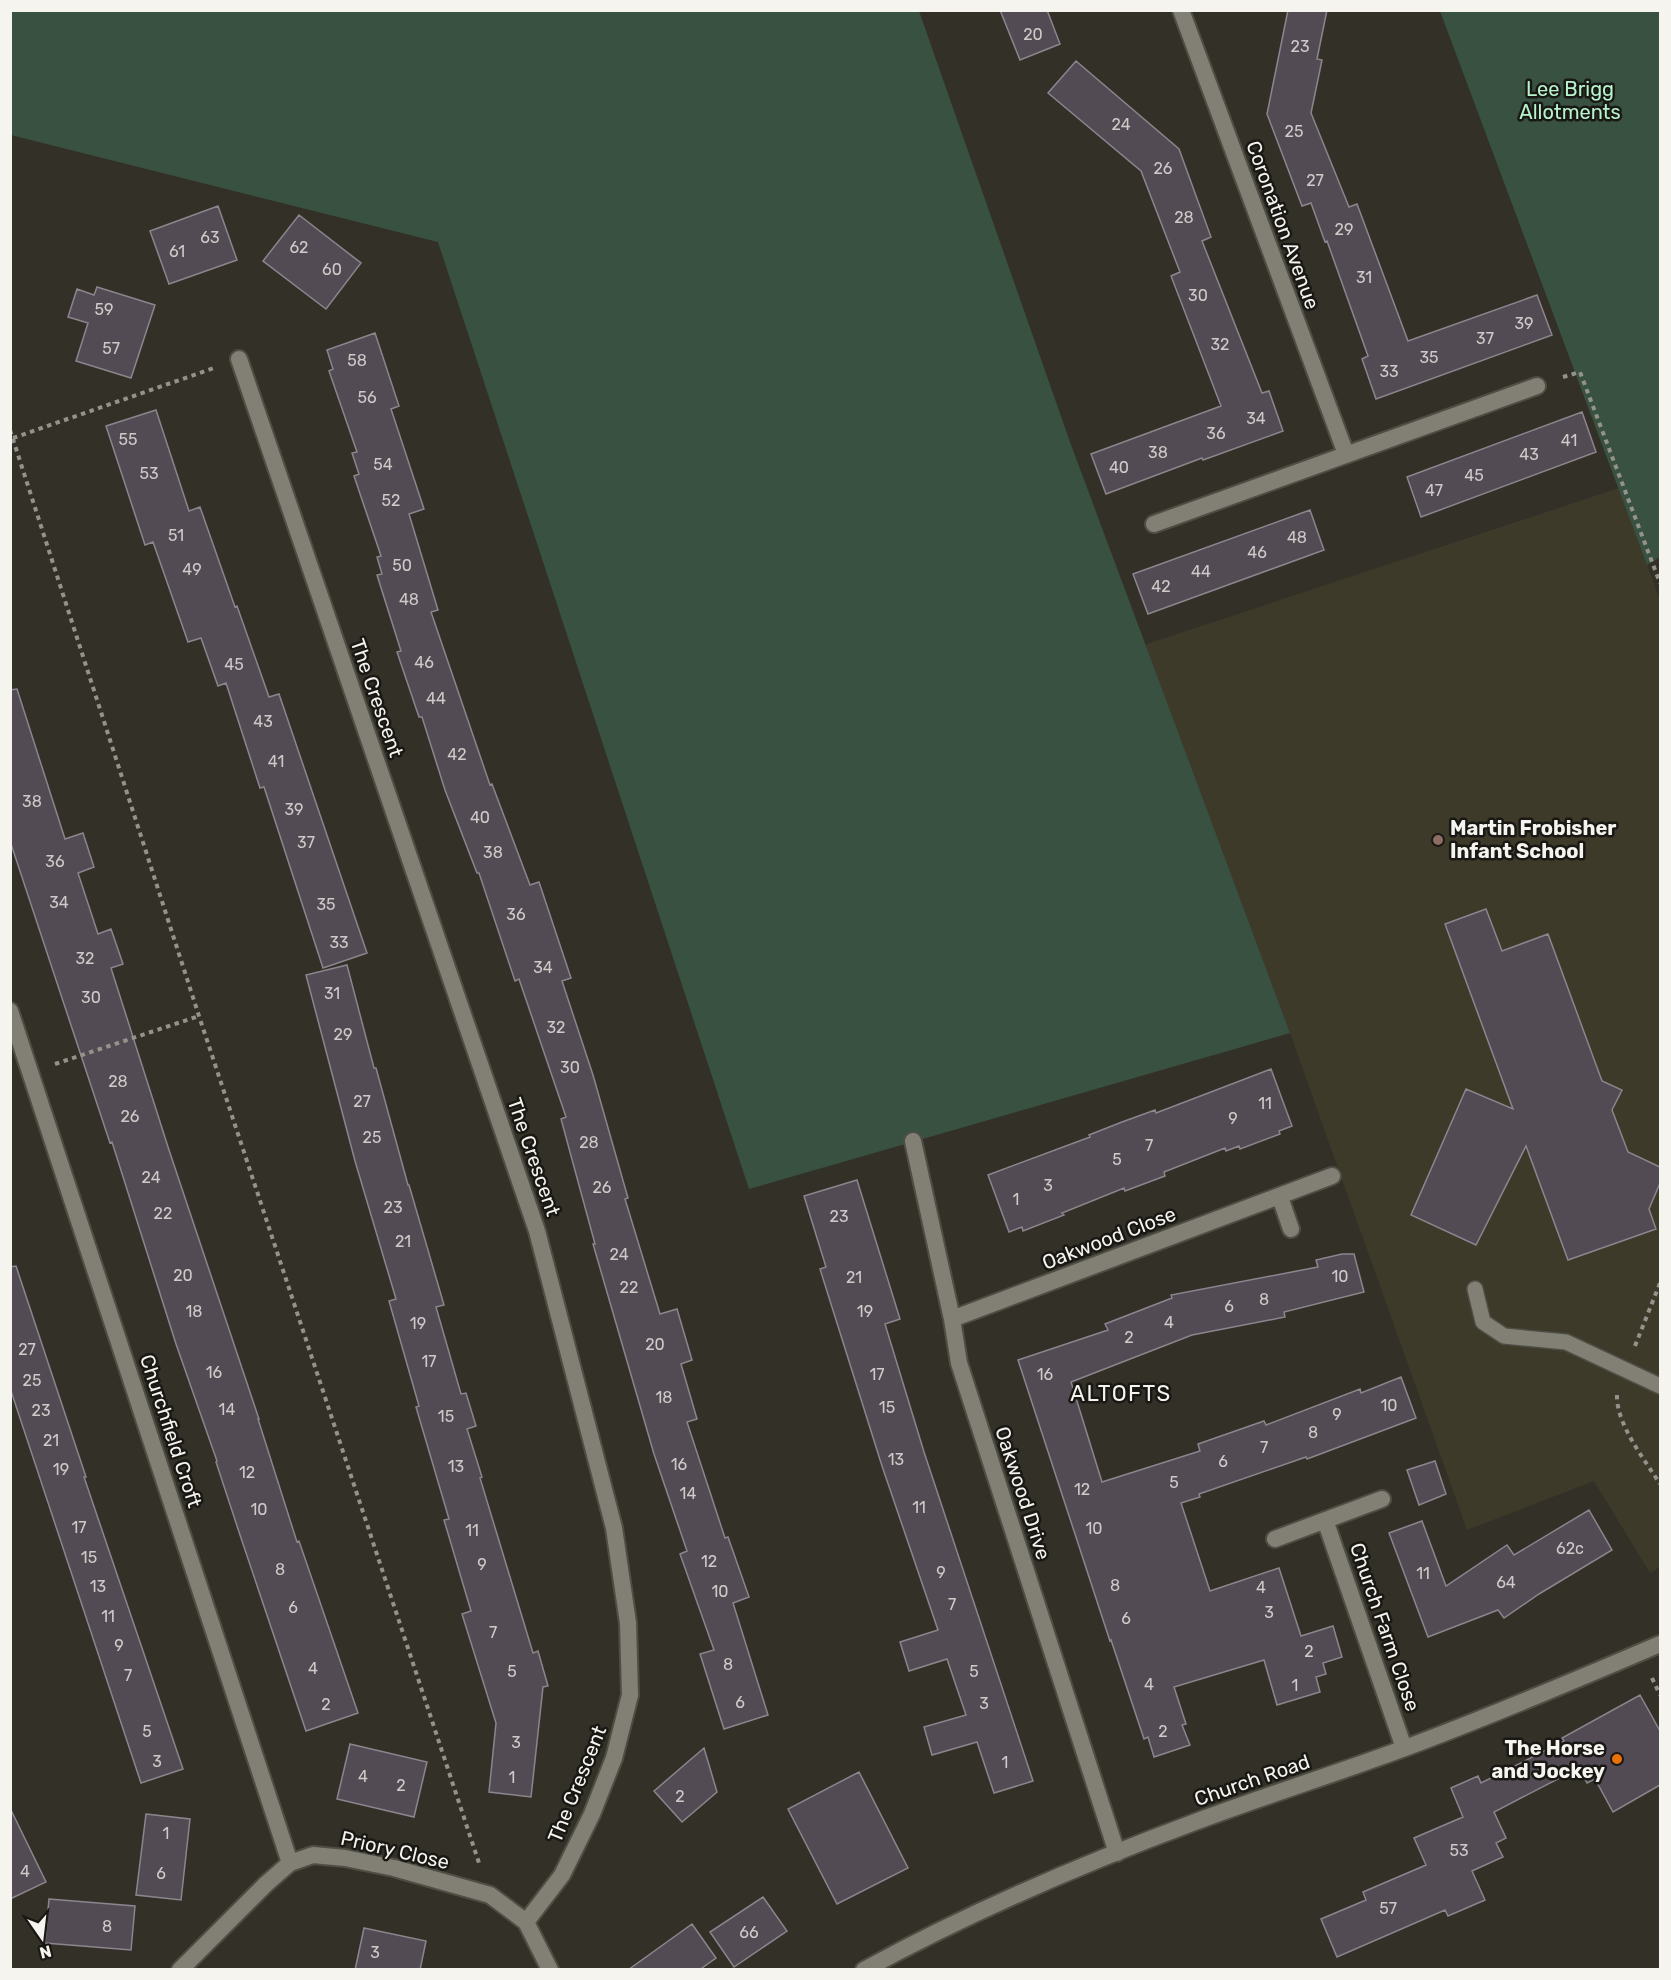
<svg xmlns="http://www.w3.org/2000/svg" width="1671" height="1980" font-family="Rubik,sans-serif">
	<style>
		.built { fill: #3d3a2a }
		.green { fill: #385141 }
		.building { fill: #534b54; stroke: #8c858e; stroke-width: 1.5 }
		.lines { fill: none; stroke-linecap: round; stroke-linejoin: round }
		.service-casing { stroke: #4f4e45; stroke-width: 18 }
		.minor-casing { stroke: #4f4e45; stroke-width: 20 }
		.tertiary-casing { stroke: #4f4e45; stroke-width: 20 }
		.path { stroke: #94928a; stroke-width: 4; stroke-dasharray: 4.5 4.5; stroke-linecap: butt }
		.service { stroke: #828075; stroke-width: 15 }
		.minor { stroke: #828075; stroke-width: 16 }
		.tertiary { stroke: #828075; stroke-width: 16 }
		.education-dot { fill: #8d6e63; stroke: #191814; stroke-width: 2 }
		.food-dot { fill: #e8710a; stroke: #191814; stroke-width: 2 }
		.labels { text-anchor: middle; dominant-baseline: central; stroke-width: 5; stroke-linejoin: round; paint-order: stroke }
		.number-label { font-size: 16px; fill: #cdcac8 }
		.park-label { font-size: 20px; fill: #b7f3cc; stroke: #191814 }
		.street-label { font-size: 20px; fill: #f6f4ee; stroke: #191814 }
		.poi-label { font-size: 20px; font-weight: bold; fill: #f6f4ee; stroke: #191814; text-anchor: start }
		.quarter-label { font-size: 22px; letter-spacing: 1.5px; fill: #f6f4ee; stroke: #191814 }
	</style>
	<rect width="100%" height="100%" fill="#333127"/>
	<path class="built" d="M1619,488l41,112v967l-10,6 -56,-92 -127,49 -177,-497 -149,-387z"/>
	<path class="green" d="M11,11h908l151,431 220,591 -541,156 -311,-947 -427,-107z
		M1440,11h220v546l-13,8z"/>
	<path class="building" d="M1000,10h47l13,34 -40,16z
		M1288,10h39l-10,49 5,1 -11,53 38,94 8,-3 51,137 129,-46 15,40 -176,64 -14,-40 6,-3 -41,-115 -2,1 -14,-39 -9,3 -35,-92z
		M1076,61l103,88 32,88 -9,4 60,152 7,-2 14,40 -80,29 -1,-2 -96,36 -15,-40 130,-48 -50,-130 9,-4 -39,-101 -93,-78z
		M218,206l19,54 -68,24 -19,-53z
		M299,215l62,48 -35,46 -63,-48z
		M97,287l58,18 -24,73 -55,-17 12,-38 -20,-6 9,-28 17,6z
		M375,333l24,73 -8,3 33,100 -15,5 29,96 -7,2 59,173 2,-1 38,101 9,-3 32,96 -9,3 31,94 35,123 -3,1 35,115 17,-5 15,51 -11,4 16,55 -10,3 38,116 3,-1 21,60 -16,6 35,112 -44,14 -24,-75 14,-4 -34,-96 7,-3 -33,-97 -61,-210h2l-34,-125 5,-2 -47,-138 -4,2 -36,-108h-2l-32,-83 -23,-73h-3l-22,-65 4,-1 -24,-76 5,-1 -5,-17 4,-1 -27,-80 5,-2 -7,-21 5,-1 -28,-81 4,-2 -6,-19z
		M156,410l33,101 11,-4 35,100 2,-1 32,91 10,-3 88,259 -44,15 -59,-181 -4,1 -34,-105 -8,3 -17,-48 -13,4 -35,-100 -8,3 -39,-119z
		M1582,412l14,40 -175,65 -14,-40z
		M1310,510l14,40 -176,64 -15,-40z
		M17,689l48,150 18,-6 11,34 -16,6 20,61 13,-5 12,35 -12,4 58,182 90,269h-1l39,123 2,-1 59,172 -52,18 -66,-196 -24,-73 1,-1 -41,-117 -64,-202 -2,1 -100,-302v-151z
		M1486,909l16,42 46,-17 54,147 20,9 -10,20 16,42 32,15v16l-11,26 7,20 -88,31 -42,-114 -50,99 -65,-30 55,-126 47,20 -68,-185z
		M347,965l27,103h2l32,117h1l35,120 -8,2 25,87 5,-1 10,33 -9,3 15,48 -2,1 53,175 5,-2 10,35 -5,1 -12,110 -42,-5 7,-69 -34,-109 9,-3 -27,-91 5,-1 -33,-112 3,-1 -30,-105 7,-2 -41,-138 -49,-186z
		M1271,1069l21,57 -13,5 1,3 -40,15 -1,-3 -13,5 -1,-3 -61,24 1,4 -40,15 -1,-3 -62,25 2,2 -41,16 -1,-4 -13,5 -21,-57 102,-38 -1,-2 33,-13 33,-12 1,3z
		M857,1180l43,139 -15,5 39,128 109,329 -39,12 -17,-51 -45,13 -8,-28 42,-12 -19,-56 -38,12 -9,-29 38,-12 -56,-164 -62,-197 6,-2 -22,-71z
		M1342,1254h12l10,38 -80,20 1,5 -93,18 -121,47 31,100 98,-31 -2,-7 66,-23 2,4 94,-36 1,4 40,-16 15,41 -109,41 -1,-2 -107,37 1,3 -19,6 29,88 69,-23 22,68 32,-10 9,31 -19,6 3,11 -10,3 4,15 -43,13 -13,-45 -90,27 12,37 -4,1 8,20 -36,12 -6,-20 -4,2 -33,-99 -1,1 -92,-281 90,-30 -3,-6 67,-26 -1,-3 147,-28 -2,-7z
		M16,1266l70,211h-2l99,292 -42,14 -131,-395v-121z
		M1435,1461l11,33 -27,11 -12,-35z
		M1589,1510l23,40 -73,44 -35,24 -6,-8 -70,27 -39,-104 33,-12 24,65 61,-41 7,10z
		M1640,1695l20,36v54l-47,27 -18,-33 -8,4 -8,-15 -85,44 12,26 -10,5 7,14 -31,14 13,29 -37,16 -3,-6 -108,47 -16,-38 45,-19 -3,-8 63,-27 -12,-27 49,-21 -12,-29 27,-12 3,7 83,-42 -2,-3z
		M350,1744l77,18 -13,55 -77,-18z
		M704,1748l13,44 -35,30 -28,-31z
		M859,1772l49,96 -71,36 -49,-95z
		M10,1808l36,74 -36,17z
		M146,1814l44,5 -9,81 -45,-5z
		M763,1897l24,34 -53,36 -24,-35z
		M49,1899l86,7 -4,44 -86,-7z
		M692,1924l24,34 -17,12h-71z
		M364,1928l62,13 -6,29h-65z"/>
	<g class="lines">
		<defs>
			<path id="service" d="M1475,1289l8,33 21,14 62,6 94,44"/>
			<path id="minor" d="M1181,10l165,444
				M239,359l298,872 77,297 14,95 2,72 -16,63 -22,56 -30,61 -36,47
				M1154,524l383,-138
				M10,1011l280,852
				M913,1141l39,178 7,44 158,490
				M1280,1197l11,32
				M952,1319l380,-143
				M1325,1520l79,228
				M1275,1539l107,-40
				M180,1970l86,-86 24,-21 23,-8 32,3 49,10 96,27 36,27 24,48"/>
			<path id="tertiary" d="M864,1970c106,-58 218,-106 331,-148 69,-26 140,-48 210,-74 86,-32 171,-68 255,-104"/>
		</defs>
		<use href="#service" class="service-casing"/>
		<use href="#minor" class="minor-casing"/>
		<use href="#tertiary" class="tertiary-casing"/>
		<path class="path" d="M1563,377l17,-5 80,211
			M10,430l189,586 280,847
			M13,438l201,-70
			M55,1064l144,-48
			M1635,1346l25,-63
			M1617,1395c-1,29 28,65 43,89
			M1652,1678l8,17"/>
		<use href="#service" class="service"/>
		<use href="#minor" class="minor"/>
		<use href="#tertiary" class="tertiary"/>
	</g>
	<circle class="education-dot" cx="1438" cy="840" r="6"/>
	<circle class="food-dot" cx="1617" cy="1759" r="6"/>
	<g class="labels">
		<g class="number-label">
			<text x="1033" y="34">20</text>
			<text x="1300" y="46">23</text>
			<text x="1121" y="124">24</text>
			<text x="1294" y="131">25</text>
			<text x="1163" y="168">26</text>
			<text x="1315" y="180">27</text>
			<text x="1184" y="217">28</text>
			<text x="1344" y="229">29</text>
			<text x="210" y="237">63</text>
			<text x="299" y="247">62</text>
			<text x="177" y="251">61</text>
			<text x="332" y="269">60</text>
			<text x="1364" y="277">31</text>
			<text x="1198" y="295">30</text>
			<text x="104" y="309">59</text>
			<text x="1524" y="323">39</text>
			<text x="1485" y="338">37</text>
			<text x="1220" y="344">32</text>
			<text x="111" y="348">57</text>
			<text x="1429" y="357">35</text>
			<text x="357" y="360">58</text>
			<text x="1389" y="371">33</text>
			<text x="367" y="397">56</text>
			<text x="1256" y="418">34</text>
			<text x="1216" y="433">36</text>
			<text x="128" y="439">55</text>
			<text x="1569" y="440">41</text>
			<text x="1158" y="452">38</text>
			<text x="1529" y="454">43</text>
			<text x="383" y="464">54</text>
			<text x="1119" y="467">40</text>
			<text x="149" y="473">53</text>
			<text x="1474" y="475">45</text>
			<text x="1434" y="490">47</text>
			<text x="391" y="500">52</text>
			<text x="176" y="535">51</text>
			<text x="1297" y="537">48</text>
			<text x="1257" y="552">46</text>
			<text x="402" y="565">50</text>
			<text x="192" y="569">49</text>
			<text x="1201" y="571">44</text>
			<text x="1161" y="586">42</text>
			<text x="409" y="599">48</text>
			<text x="424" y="662">46</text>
			<text x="234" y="664">45</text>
			<text x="436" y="698">44</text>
			<text x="263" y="721">43</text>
			<text x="457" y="754">42</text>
			<text x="276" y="761">41</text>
			<text x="32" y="801">38</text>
			<text x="294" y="809">39</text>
			<text x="480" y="817">40</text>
			<text x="306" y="842">37</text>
			<text x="493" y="852">38</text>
			<text x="55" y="861">36</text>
			<text x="59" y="902">34</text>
			<text x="326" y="904">35</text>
			<text x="516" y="914">36</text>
			<text x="339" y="942">33</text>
			<text x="85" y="958">32</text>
			<text x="543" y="967">34</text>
			<text x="332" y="993">31</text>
			<text x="91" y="997">30</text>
			<text x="556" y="1027">32</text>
			<text x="343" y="1034">29</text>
			<text x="570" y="1067">30</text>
			<text x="118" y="1081">28</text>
			<text x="362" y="1101">27</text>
			<text x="1265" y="1103">11</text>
			<text x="130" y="1116">26</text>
			<text x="1233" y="1118">9</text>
			<text x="372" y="1137">25</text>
			<text x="589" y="1142">28</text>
			<text x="1149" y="1145">7</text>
			<text x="1117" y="1159">5</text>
			<text x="151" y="1177">24</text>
			<text x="1048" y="1185">3</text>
			<text x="602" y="1187">26</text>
			<text x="1016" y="1199">1</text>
			<text x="393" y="1207">23</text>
			<text x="163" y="1213">22</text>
			<text x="839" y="1216">23</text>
			<text x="403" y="1241">21</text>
			<text x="619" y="1254">24</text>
			<text x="183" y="1275">20</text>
			<text x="1340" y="1276">10</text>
			<text x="854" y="1277">21</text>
			<text x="629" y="1287">22</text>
			<text x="1264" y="1299">8</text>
			<text x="1229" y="1306">6</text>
			<text x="194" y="1311">18</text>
			<text x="865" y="1311">19</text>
			<text x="1169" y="1322">4</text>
			<text x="418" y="1323">19</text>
			<text x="1129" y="1337">2</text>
			<text x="655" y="1344">20</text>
			<text x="27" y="1349">27</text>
			<text x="429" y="1361">17</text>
			<text x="214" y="1372">16</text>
			<text x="877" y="1374">17</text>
			<text x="1045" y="1374">16</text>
			<text x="32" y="1380">25</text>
			<text x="664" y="1397">18</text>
			<text x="1389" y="1405">10</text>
			<text x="887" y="1407">15</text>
			<text x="227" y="1409">14</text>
			<text x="41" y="1410">23</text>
			<text x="1337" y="1414">9</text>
			<text x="446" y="1416">15</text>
			<text x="1313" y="1432">8</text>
			<text x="51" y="1440">21</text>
			<text x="1264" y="1447">7</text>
			<text x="896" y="1459">13</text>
			<text x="1223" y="1461">6</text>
			<text x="679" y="1464">16</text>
			<text x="456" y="1466">13</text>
			<text x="61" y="1469">19</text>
			<text x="247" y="1472">12</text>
			<text x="1174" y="1482">5</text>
			<text x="1082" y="1489">12</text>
			<text x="688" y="1493">14</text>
			<text x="919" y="1507">11</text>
			<text x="259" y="1509">10</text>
			<text x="79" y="1527">17</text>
			<text x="1094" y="1528">10</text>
			<text x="472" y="1530">11</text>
			<text x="1570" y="1548">62c</text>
			<text x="89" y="1557">15</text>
			<text x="709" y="1561">12</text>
			<text x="482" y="1564">9</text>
			<text x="280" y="1569">8</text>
			<text x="941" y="1572">9</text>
			<text x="1423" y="1573">11</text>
			<text x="1506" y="1582">64</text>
			<text x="1115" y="1585">8</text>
			<text x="98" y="1586">13</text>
			<text x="1261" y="1587">4</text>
			<text x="720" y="1591">10</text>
			<text x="952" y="1604">7</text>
			<text x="293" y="1607">6</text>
			<text x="1269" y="1612">3</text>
			<text x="108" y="1616">11</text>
			<text x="1126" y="1618">6</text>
			<text x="493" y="1632">7</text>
			<text x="119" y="1645">9</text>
			<text x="1309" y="1651">2</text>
			<text x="728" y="1664">8</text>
			<text x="313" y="1668">4</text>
			<text x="512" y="1671">5</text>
			<text x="974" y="1671">5</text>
			<text x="128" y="1675">7</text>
			<text x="1149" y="1684">4</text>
			<text x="1295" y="1685">1</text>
			<text x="740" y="1702">6</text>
			<text x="984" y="1703">3</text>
			<text x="326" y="1704">2</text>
			<text x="147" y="1731">5</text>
			<text x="1163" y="1731">2</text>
			<text x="516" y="1742">3</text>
			<text x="157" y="1761">3</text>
			<text x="1005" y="1762">1</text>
			<text x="363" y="1776">4</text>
			<text x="512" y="1777">1</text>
			<text x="401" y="1785">2</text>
			<text x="680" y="1796">2</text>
			<text x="166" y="1833">1</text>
			<text x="1459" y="1850">53</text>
			<text x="25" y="1871">4</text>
			<text x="161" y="1873">6</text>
			<text x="1388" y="1908">57</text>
			<text x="107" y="1926">8</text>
			<text x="749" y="1932">66</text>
			<text x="375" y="1952">3</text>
		</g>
		<g class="park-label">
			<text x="1570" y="89">Lee Brigg<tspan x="1570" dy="23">Allotments</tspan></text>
		</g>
		<g class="street-label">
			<text transform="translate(1283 225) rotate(70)">Coronation Avenue</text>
			<text transform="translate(377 698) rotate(71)">The Crescent</text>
			<text transform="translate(534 1157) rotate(71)">The Crescent</text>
			<text transform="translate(1109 1238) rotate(-21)">Oakwood Close</text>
			<text transform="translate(171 1431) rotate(72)">Churchfield Croft</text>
			<text transform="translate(1023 1493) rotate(72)">Oakwood Drive</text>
			<text transform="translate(1385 1627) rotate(71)">Church Farm Close</text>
			<text transform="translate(1252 1780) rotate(-19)">Church Road</text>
			<text transform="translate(577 1784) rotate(-68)">The Crescent</text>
			<text transform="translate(395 1850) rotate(13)">Priory Close</text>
		</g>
		<g class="poi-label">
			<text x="1450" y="828">Martin Frobisher<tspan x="1450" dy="23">Infant School</tspan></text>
			<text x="1605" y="1748" text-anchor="end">The Horse<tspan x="1605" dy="23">and Jockey</tspan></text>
		</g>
		<g class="quarter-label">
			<text x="1121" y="1393">ALTOFTS</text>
		</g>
	</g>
	<rect width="1671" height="1980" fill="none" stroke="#f6f4ee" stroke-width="24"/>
	<g transform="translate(42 1938) rotate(166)" stroke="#191814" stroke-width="4.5" paint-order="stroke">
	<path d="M0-4.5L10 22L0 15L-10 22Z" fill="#f6f4ee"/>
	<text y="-9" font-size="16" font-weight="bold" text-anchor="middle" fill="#f6f4ee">N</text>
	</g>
</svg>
